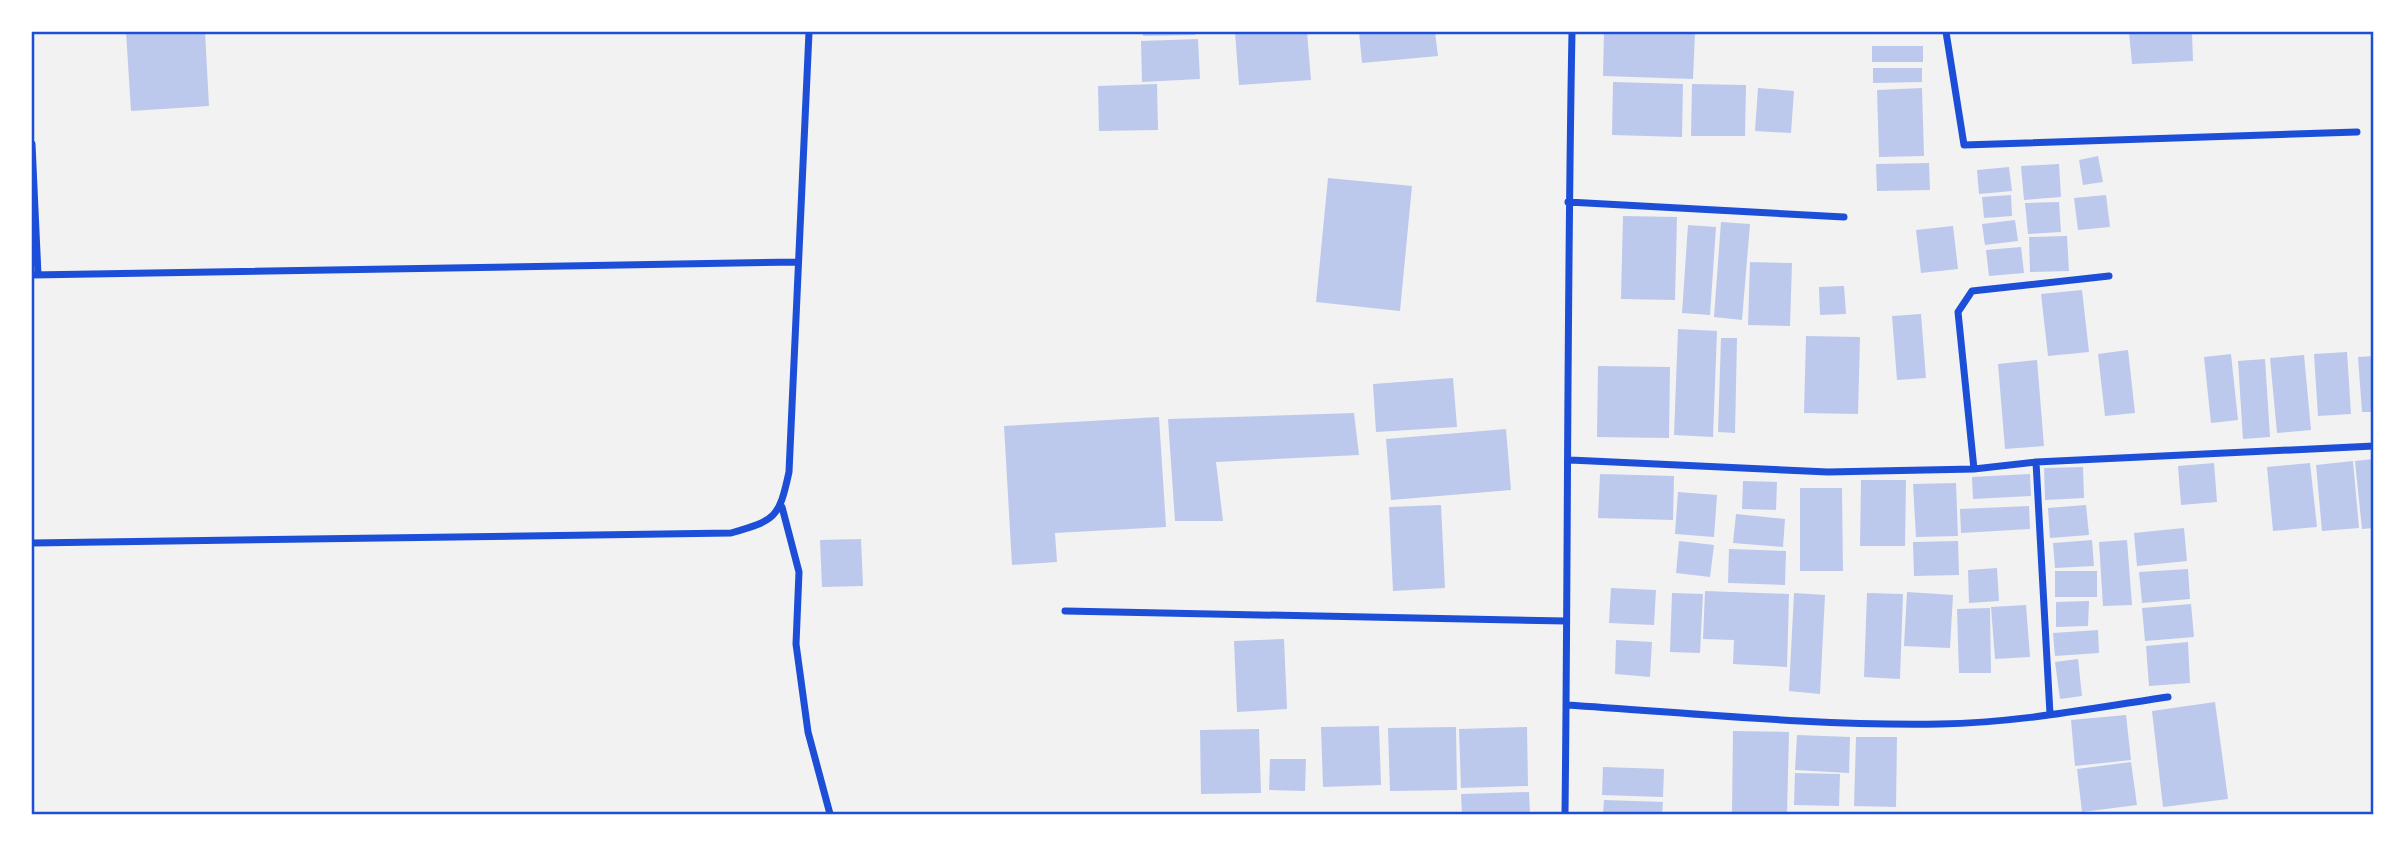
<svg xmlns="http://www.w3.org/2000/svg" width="2405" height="846" font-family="'Asap Condensed',sans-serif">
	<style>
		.building { fill: #bdc9ec }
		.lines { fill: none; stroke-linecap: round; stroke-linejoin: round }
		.minor { stroke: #1d4ed8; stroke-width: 7 }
		.neatline { fill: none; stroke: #1d4ed8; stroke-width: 2.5 }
	</style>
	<rect width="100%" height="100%" fill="#f2f2f2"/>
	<path class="building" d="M126,32h79l4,74 -78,5z
		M1143,32h52v3l-52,1z
		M1235,32h72l4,48 -72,5z
		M1359,32h76l3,24 -76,7z
		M1604,32h91l-2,47 -90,-3z
		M2129,32h63l1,29 -61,3z
		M1198,39l2,40 -58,3 -1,-41z
		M1872,46h51v16h-51z
		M1873,68h49v14l-49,1z
		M1613,82l70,2 -1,53 -70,-2z
		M1157,84l1,46 -59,1 -1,-45z
		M1692,84l54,1 -1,51h-54z
		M1758,88l36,3 -3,42 -36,-2z
		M1922,88l2,68 -45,1 -2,-67z
		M2098,156l5,26 -20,3 -4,-25z
		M1929,163l1,27 -53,1 -1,-27z
		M2059,164l2,33 -37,3 -3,-34z
		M2009,167l3,24 -33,3 -2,-24z
		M1328,178l84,8 -12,125 -84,-9z
		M2011,195l1,21 -28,2 -2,-21z
		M2106,195l4,32 -32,3 -4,-32z
		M2059,202l2,30 -33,2 -3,-31z
		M1623,216l54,1 -2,83 -54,-1z
		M2015,220l3,21 -33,4 -3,-21z
		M1721,222l29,2 -8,96 -28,-3z
		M1688,225l28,2 -6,88 -28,-2z
		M1953,226l5,43 -37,4 -5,-43z
		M2067,236l2,35 -39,1 -1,-35z
		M2021,247l3,26 -35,3 -3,-26z
		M1750,262l42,1 -2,63 -42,-1z
		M1844,286l2,28 -26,1 -1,-28z
		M2082,290l7,62 -41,4 -7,-62z
		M1921,314l5,64 -29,2 -5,-64z
		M1678,329l39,2 -4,106 -39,-2z
		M1806,336l54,1 -2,77 -54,-1z
		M1721,338h16l-2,95 -17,-1z
		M2128,350l7,63 -30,3 -7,-62z
		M2347,352l4,62 -33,2 -4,-62z
		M2231,354l7,66 -27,3 -7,-66z
		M2304,355l7,75 -34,3 -7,-75z
		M2374,356v56h-12l-4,-55z
		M2265,359l5,78 -27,2 -5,-78z
		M2037,360l7,86 -39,3 -7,-85z
		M1598,366l72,1 -1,71 -72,-1z
		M1453,378l4,49 -81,5 -3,-48z
		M1354,413l5,42 -143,7 7,59h-48l-7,-102z
		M1159,417l7,110 -111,6 2,29 -45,3 -8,-139z
		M1506,429l5,61 -120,10 -5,-61z
		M2374,459v69l-12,1 -7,-68z
		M2353,461l6,67 -37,3 -6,-66z
		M2214,463l3,39 -36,3 -3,-39z
		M2310,463l7,64 -44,4 -6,-64z
		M2083,467l1,31 -39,2 -1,-32z
		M1600,474l74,2 -1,44 -75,-2z
		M2030,474l1,22 -58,3 -1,-22z
		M1861,480h45l-1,66h-45z
		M1743,481l34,1 -1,28 -34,-1z
		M1956,483l2,53 -42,1 -3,-53z
		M1800,488h42l1,83h-43z
		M1678,492l39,3 -3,42 -39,-3z
		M1441,505l4,83 -52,3 -4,-84z
		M2086,505l3,30 -39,3 -2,-30z
		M2029,506l1,23 -69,4 -1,-24z
		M1736,514l49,5 -2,28 -50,-4z
		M2184,528l3,33 -50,5 -3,-33z
		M861,539l2,47 -41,1 -2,-47z
		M2092,540l2,26 -39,2 -2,-25z
		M2127,540l5,65 -29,1 -4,-64z
		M1679,541l35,4 -4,32 -34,-4z
		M1958,541l1,34 -45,1 -1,-34z
		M1729,549l57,2 -1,34 -57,-2z
		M1997,568l2,33 -30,2 -1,-33z
		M2188,569l2,30 -48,4 -3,-31z
		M2055,571h42v26h-42z
		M1611,588l45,2 -2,35 -45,-2z
		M1705,591l84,3 -2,73 -54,-3 1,-24 -31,-1z
		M1907,592l46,3 -3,53 -46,-2z
		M1672,593l31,1 -3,59 -30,-1z
		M1794,593l31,2 -5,99 -31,-3z
		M1867,593l36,1 -3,85 -36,-2z
		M2089,601l-1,25 -32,1v-25z
		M2191,604l3,33 -49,4 -3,-33z
		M2026,605l4,52 -35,2 -4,-52z
		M1990,608l1,65h-32l-2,-64z
		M2098,630l1,23 -44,3 -2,-23z
		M1284,639l3,70 -50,3 -3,-71z
		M1616,640l36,2 -2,35 -35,-3z
		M2188,642l2,41 -41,3 -3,-40z
		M2078,659l4,37 -22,3 -5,-37z
		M2215,702l13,97 -65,8 -11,-96z
		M2126,715l5,45 -56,6 -4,-46z
		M1379,726l2,59 -58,2 -2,-60z
		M1456,727l1,63 -67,1 -2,-63z
		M1527,727l1,59 -67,2 -2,-59z
		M1259,729l2,64 -60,1 -1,-64z
		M1733,731l56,1 -2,82h-55z
		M1797,735l53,2 -1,36 -54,-3z
		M1856,737h41l-1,70 -42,-1z
		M1270,759h36l-1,32 -36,-1z
		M2131,762l6,43 -55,7 -5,-43z
		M1603,767l61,2 -1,28 -61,-2z
		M1795,773l45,1 -1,32 -45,-1z
		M1529,792l1,22h-68l-1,-20z
		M1604,800l59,2 -1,12h-59z"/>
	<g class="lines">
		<path class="minor" d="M1946,32l18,113 393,-13
			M32,144l6,131
			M1568,202l276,15
			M32,275l766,-13
			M1570,460l258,12 146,-3 62,-7 338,-16
			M2036,462l14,252
			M1974,469l-16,-157 14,-21 137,-15
			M782,507l17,65 -3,72 12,88 22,82
			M32,543l699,-10c45,-13 48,-15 58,-61l20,-440
			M1065,611l501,10
			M1567,705c124,8 249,21 373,19 76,-1 153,-16 228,-27
			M1565,814c3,-261 2,-521 7,-782"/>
	</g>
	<rect width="2405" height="846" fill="none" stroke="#ffffff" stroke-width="66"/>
	<rect x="33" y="33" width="2339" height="780" class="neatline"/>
</svg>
